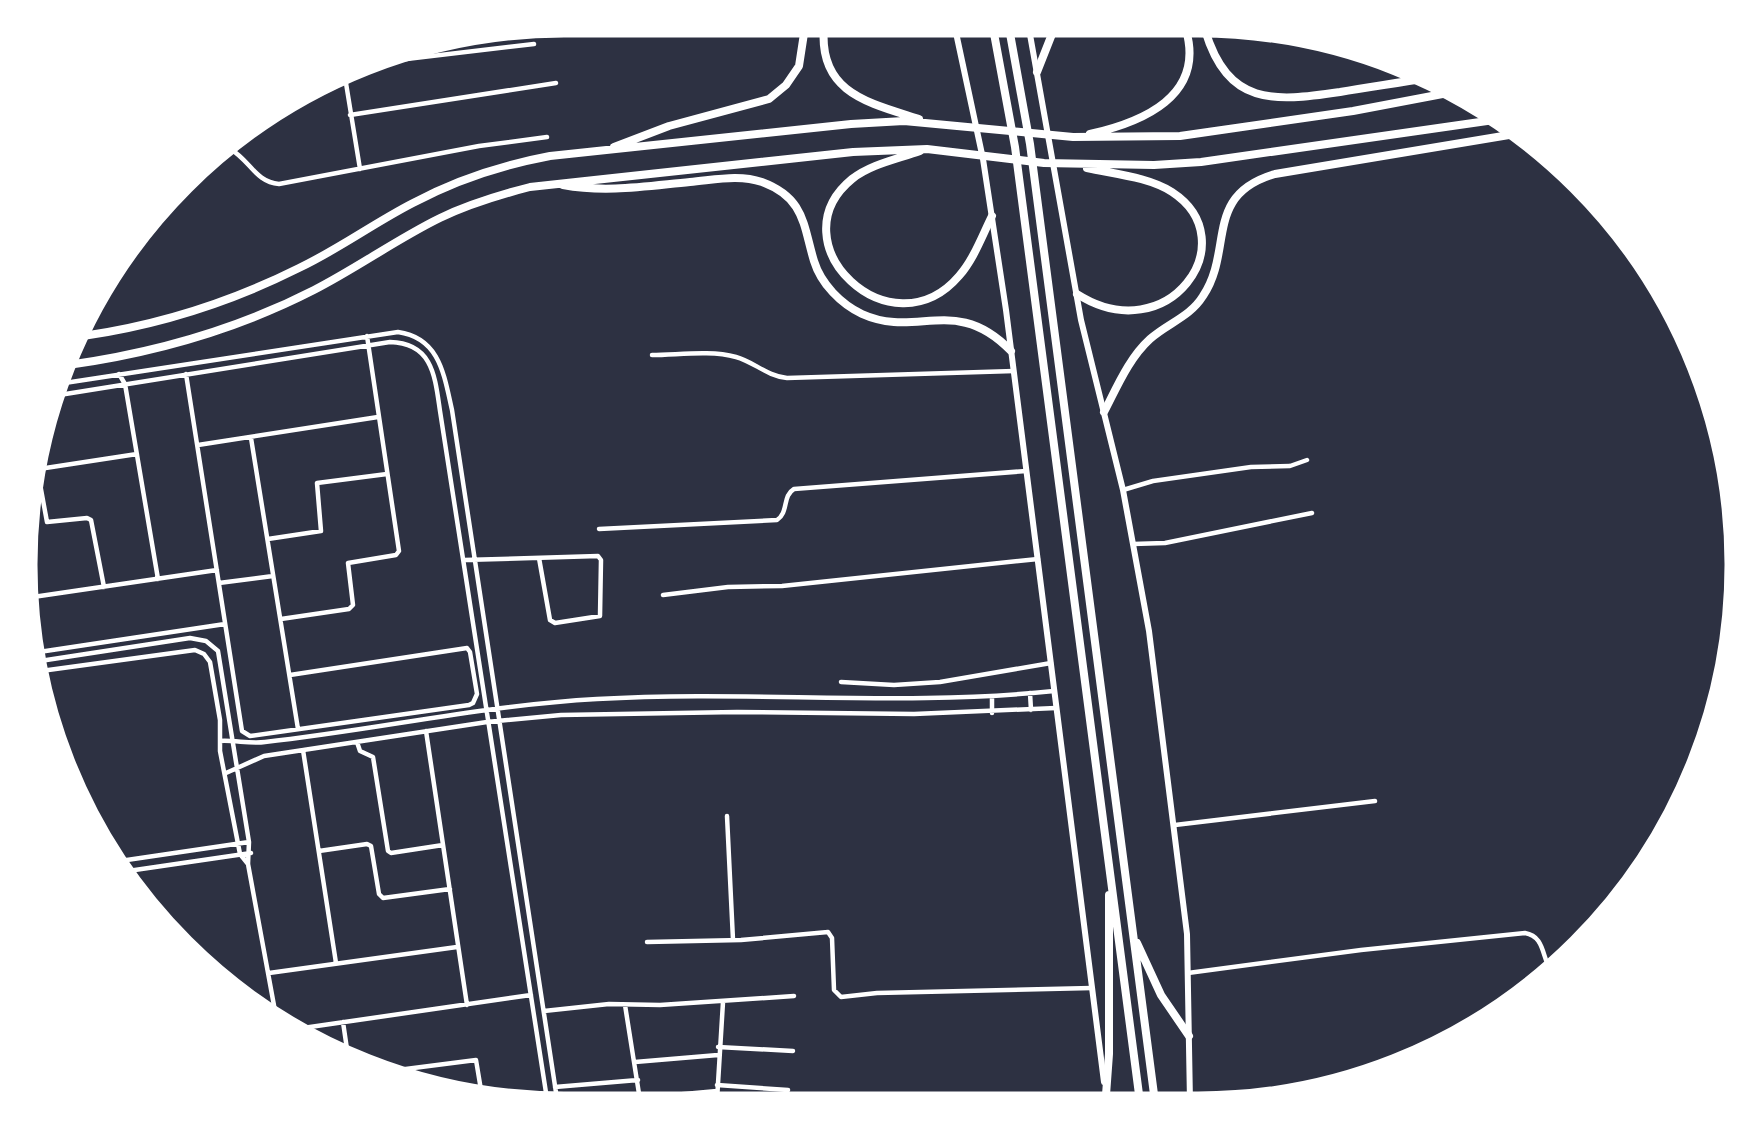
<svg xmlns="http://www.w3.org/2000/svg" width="1762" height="1129" font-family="Manrope,sans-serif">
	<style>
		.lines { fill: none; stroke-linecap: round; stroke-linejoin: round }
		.minor { stroke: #fff; stroke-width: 4.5 }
		.tertiary { stroke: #fff; stroke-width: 6 }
		.primary { stroke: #fff; stroke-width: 8 }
		.trunk { stroke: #fff; stroke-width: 8 }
		.rim { fill: none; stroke: #fff; stroke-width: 3 }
	</style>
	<rect width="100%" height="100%" fill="#2d3142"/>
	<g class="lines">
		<path class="minor" d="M373,63l161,-19
			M345,77l15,92
			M350,115l206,-32
			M230,149c20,11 25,33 49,35l200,-38 68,-9
			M652,355c26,0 58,-5 84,2 18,5 31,19 51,21l227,-7
			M119,374l6,10 33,195
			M186,374l56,357 8,5 219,-31 4,-2 4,-9 -7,-42 -3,-4 -177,27
			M58,384l340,-52c42,6 46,43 54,78l105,689
			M53,396l337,-54c43,1 45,35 50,69l107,688
			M251,438l47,291
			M198,445l180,-28
			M39,469l98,-15
			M38,473l9,49 40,-4 4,2 13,67
			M1123,490l30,-9 98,-14 39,-1 17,-6
			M599,529l178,-9c12,-8 5,-24 17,-31l232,-18
			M268,539l53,-8 -4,-48 70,-9
			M1133,544l32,-1 147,-30
			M464,560l134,-4 3,4 -1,56 -45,7 -5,-3 -11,-62
			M219,583l54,-7
			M663,595l65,-8 54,-1 256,-27
			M33,597l184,-27
			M281,619l68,-10 4,-4 -5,-42 48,-8 3,-4 -32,-215
			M39,652l186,-28
			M40,661l150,-23 16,3 12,10 31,191 -1,22 27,147
			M41,671l154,-21 9,4 6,8 10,58v31l20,103 8,10
			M841,682l53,3 46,-3 111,-19
			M1030,693l1,17
			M992,696v17
			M426,731l41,274
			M220,741c15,-1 30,3 45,1 111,-12 220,-37 332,-43 152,-9 305,8 457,-8
			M357,742l3,9 13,6 15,94 3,2 52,-8
			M303,750l33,213
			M226,773l38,-17 223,-34 74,-7 176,-3 177,2 142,-6
			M727,816l6,124
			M1175,825l200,-24
			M319,851l48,-7 4,2 8,48 4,4 67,-9
			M120,861l129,-19
			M128,871l123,-18
			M647,942l94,-2 87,-8 4,6 2,52 7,7 36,-4 215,-5
			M269,973l188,-26
			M1188,973l173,-23 164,-17c19,3 17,23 25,36
			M1543,976l5,-9
			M625,1005l15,95
			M544,1011l65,-7 51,1 134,-9
			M343,1022l5,34
			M303,1028l228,-33
			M718,1047l75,4
			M635,1062l83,-7
			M390,1071l86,-11 6,36
			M717,1085l71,5
			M555,1087l83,-7
			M640,1098l77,-7
			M717,1100l6,-98"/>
		<path class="tertiary" d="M955,28l28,131 23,151 98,772
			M1029,29l52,291 42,170 26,141 38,303 3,168"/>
		<path class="primary" d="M824,27c-6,66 45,76 95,92
			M1205,30c23,76 68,72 135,62 29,-5 58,-9 87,-14
			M1037,72l17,-43
			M1090,134c53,-12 115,-38 96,-104
			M614,147l55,-21 100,-27 17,-14 13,-19 6,-39
			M920,151c-22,8 -49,13 -68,28 -78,64 39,176 107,97 15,-17 23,-40 33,-60
			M563,185c43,8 84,1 127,-3 24,-2 49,-8 72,0 43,16 41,43 52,79 7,23 27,43 48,53 55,25 94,-20 149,37
			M1077,294c91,58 170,-53 95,-102 -23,-15 -58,-18 -85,-24
			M83,336c76,-11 148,-34 216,-68 40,-19 75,-45 114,-65 43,-23 89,-38 137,-47l301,-32 53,-3 169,16 107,-1 173,-25 100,-19
			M68,365c86,-12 168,-35 246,-75 43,-22 83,-51 126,-72 29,-14 59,-23 90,-31l323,-35 74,-3 117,14 110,2 47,-3 293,-42
			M1104,412c13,-25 25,-54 46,-73 18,-16 40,-22 53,-43 31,-46 0,-101 72,-122l240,-40"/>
		<path class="trunk" d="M993,28l22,119 125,955
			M1009,28l21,116 125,958
			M1137,943l24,52 28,41
			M1106,1095l3,-41v-159"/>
	</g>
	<path d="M0 0H1762V1129H0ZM564 36H1198A528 528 0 0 1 1726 564V565A528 528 0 0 1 1198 1093H564A528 528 0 0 1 36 565V564A528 528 0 0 1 564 36Z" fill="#fff" fill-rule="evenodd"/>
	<path class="rim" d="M564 36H1198A528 528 0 0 1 1726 564V565A528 528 0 0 1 1198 1093H564A528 528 0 0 1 36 565V564A528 528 0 0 1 564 36Z"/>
</svg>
